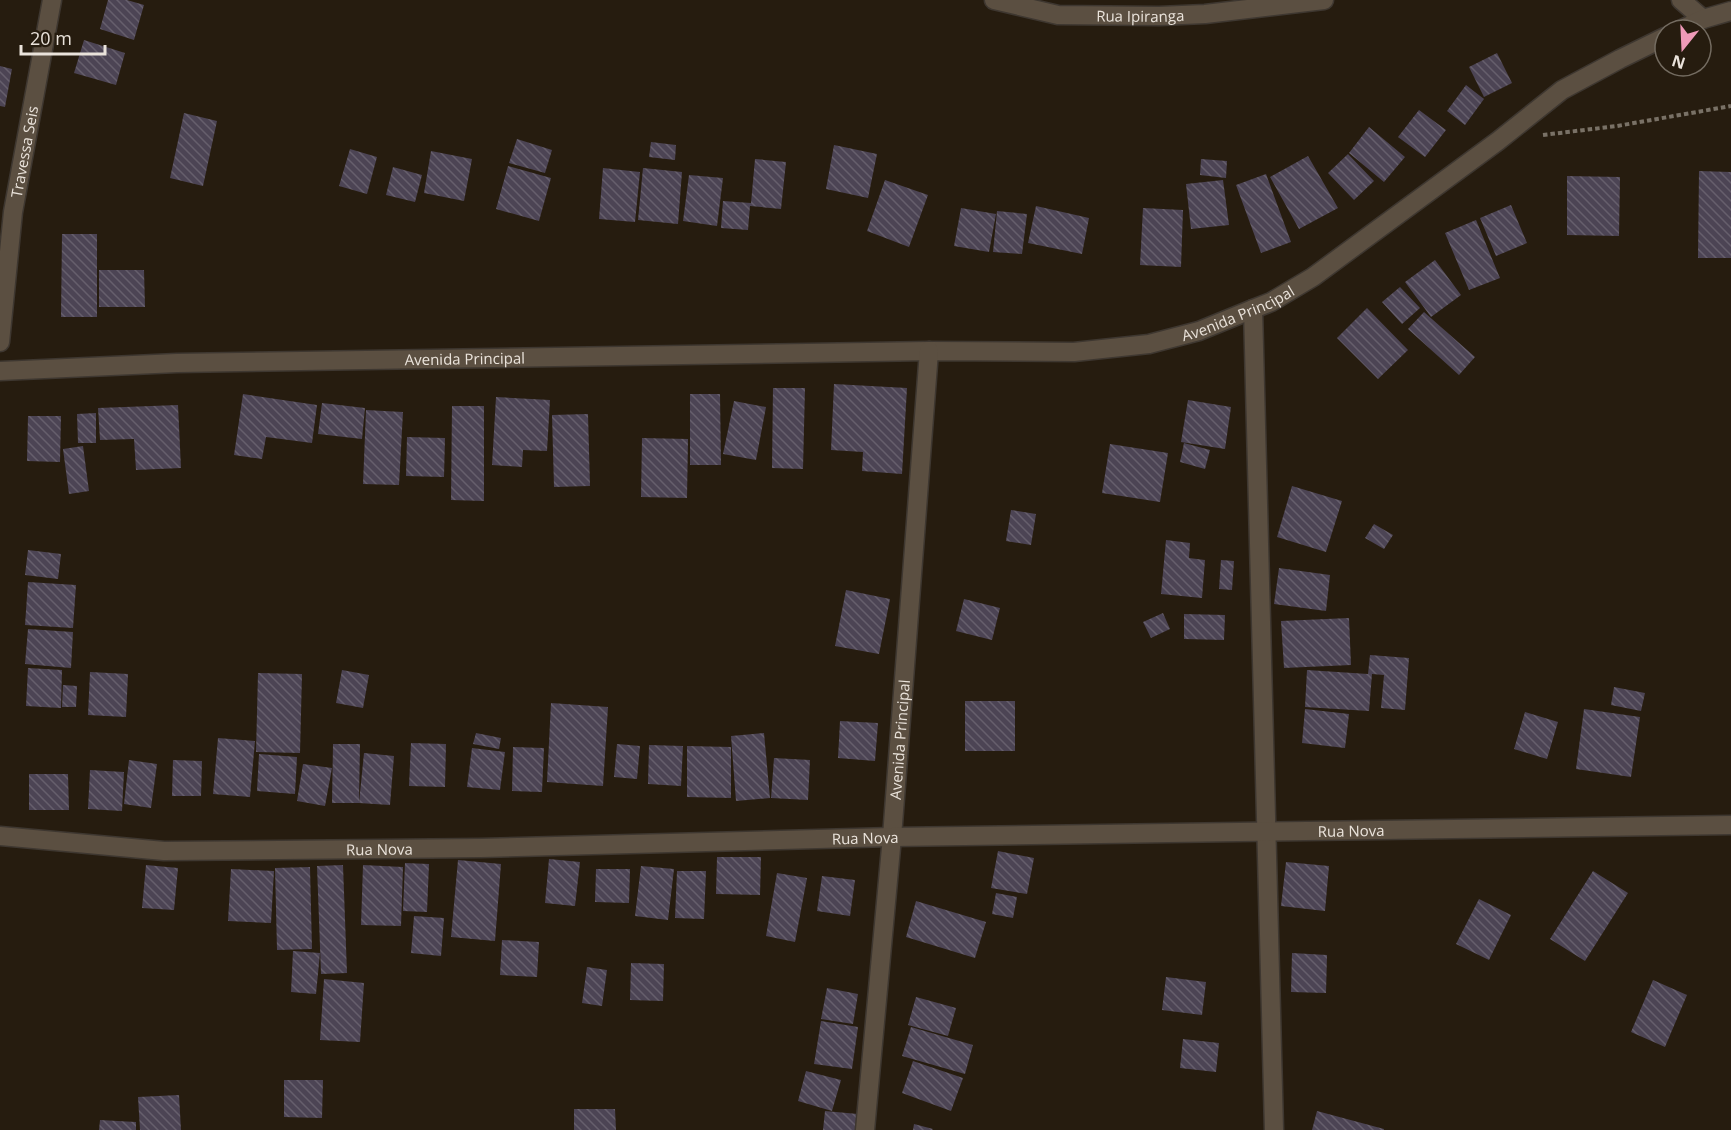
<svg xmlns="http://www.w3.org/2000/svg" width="1731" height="1130" font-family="'Open Sans',sans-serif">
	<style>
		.building { fill: url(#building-back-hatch) }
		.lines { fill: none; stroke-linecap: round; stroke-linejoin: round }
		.minor-casing { stroke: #3e3730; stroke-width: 21 }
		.tertiary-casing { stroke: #3e3730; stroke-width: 21 }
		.path { stroke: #797166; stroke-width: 4; stroke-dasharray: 4.5 3; stroke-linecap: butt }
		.minor { stroke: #5b4f41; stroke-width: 18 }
		.tertiary { stroke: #5b4f41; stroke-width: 18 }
		.labels { text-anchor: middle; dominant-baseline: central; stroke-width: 4.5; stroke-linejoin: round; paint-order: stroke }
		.street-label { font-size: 15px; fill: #eae3db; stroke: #261c0f }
	</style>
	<defs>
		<pattern id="building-back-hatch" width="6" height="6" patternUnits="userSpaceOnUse" patternTransform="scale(1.5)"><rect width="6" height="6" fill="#4c4454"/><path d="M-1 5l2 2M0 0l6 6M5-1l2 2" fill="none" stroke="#665f6c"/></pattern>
	</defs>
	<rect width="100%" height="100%" fill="#261c0f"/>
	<path class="building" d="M108,0h19l17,5 -10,35 -34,-11z
		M84,40l41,13 -9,32 -42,-12z
		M1497,53l15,30 -28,14 -15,-30z
		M0,66l12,3 -7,38 -5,-1z
		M1466,85l18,14 -19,26 -18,-14z
		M1419,110l27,20 -21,27 -27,-20z
		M184,113l33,8 -14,65 -33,-8z
		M1369,127l36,30 -21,25 -35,-29z
		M517,139l35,11 -7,23 -36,-10z
		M651,142l25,3 -1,15 -26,-3z
		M834,145l43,9 -9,44 -42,-9z
		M350,149l27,8 -10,37 -28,-8z
		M431,151l41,8 -8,42 -40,-8z
		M1348,154l26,27 -20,19 -26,-27z
		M1308,156l30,52 -39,21 -29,-52z
		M755,159l31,3 -5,47 -31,-3 -2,24 -27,-2 2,-27 28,2z
		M1201,159l26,2 -1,17 -26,-3z
		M508,166l43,12 -12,43 -43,-12z
		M393,167l29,8 -7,27 -29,-7z
		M603,168l37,4 -5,50 -36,-3z
		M643,168l39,4 -4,52 -40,-4z
		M1699,171l32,1v86h-33z
		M1266,174l25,68 -30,11 -25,-68z
		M689,175l34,3 -6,48 -34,-5z
		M1567,176l53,1 -1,59 -52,-1z
		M885,180l43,15 -19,52 -42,-16z
		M1223,180l6,45 -38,4 -5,-45z
		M1511,205l16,38 -31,13 -16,-38z
		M1036,206l53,12 -7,36 -54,-11z
		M961,208l35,6 -7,38 -35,-6z
		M1143,208l40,2 -2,57 -41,-2z
		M997,211l30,3 -5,40 -29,-2z
		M1476,220l24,58 -31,12 -24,-57z
		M62,234h35v83h-36z
		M1435,260l26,35 -30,22 -26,-35z
		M99,270h45l1,37h-46z
		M1400,287l20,21 -18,16 -20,-22z
		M1367,308l41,42 -30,29 -41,-41z
		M1424,312l51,45 -16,18 -51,-46z
		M834,384l73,4 -5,86 -40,-3 1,-19 -32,-2z
		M773,388h32l-2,81 -31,-1z
		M243,394l74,11 -5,38 -46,-6 -4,22 -28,-4z
		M690,394h30l1,71h-31z
		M496,397l54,3 -3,51 -24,-1 -1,17 -30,-2z
		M1188,400l43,7 -6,42 -44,-7z
		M734,401l32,6 -10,53 -33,-6z
		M322,403l43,5 -3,31 -44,-5z
		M178,405l3,63 -45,2 -2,-31 -34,1 -2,-32z
		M452,406h32v95l-33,-1z
		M366,410l37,2 -4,73 -36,-1z
		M96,413v30h-18l-1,-29z
		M588,414l2,72 -36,1 -2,-72z
		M28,416h33l-1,46 -33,-1z
		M407,437l38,1 -1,39 -38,-1z
		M642,438l46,1 -1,59 -46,-1z
		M1184,443l26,7 -5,19 -25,-7z
		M1110,444l58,9 -8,49 -58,-9z
		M83,446l6,45 -20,3 -6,-45z
		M1292,486l50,15 -16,51 -49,-15z
		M1011,510l25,4 -5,31 -25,-4z
		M1374,524l19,11 -9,14 -19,-11z
		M1166,540l24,3 -1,15 16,2 -3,38 -41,-4z
		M28,550l33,4 -3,25 -33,-4z
		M1221,560l13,1 -2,29 -13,-1z
		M1279,568l51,7 -4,36 -52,-7z
		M28,582l48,3 -3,43 -48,-3z
		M846,590l44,9 -11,55 -44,-8z
		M964,599l36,9 -8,32 -36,-9z
		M1163,613l7,16 -19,9 -8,-16z
		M1184,614l41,1 -1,25 -40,-1z
		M1349,618l2,47 -67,3 -3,-47z
		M28,629l45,3 -2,36 -46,-4z
		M1370,655l39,3 -4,52 -24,-2 3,-33 -12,-1 -3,37 -64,-4 2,-37 61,4z
		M28,668l34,2 -1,38 -35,-2z
		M342,670l27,5 -6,33 -27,-5z
		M90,672l38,2 -2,43 -38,-2z
		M258,673l44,1 -2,79 -44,-1z
		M63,685l14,1 -1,21h-14z
		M1614,687l31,6 -4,18 -30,-6z
		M965,701h50v50h-50z
		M551,703l57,4 -5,79 -56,-4z
		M1305,709l44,5 -4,34 -43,-5z
		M1584,709l56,8 -9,60 -55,-8z
		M1525,712l33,10 -11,37 -33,-10z
		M840,721l38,2 -3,38 -37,-3z
		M476,733l25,5 -2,11 -26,-5z
		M764,733l6,65 -34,3 -5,-65z
		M218,738l37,3 -5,56 -37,-3z
		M411,743l35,1 -1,43 -36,-1z
		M333,744h27l-1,59h-27z
		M617,744l23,2 -3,33 -23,-2z
		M649,745l34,1 -2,40 -33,-2z
		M687,746l44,1v51l-44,-1z
		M513,747l31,1 -2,44 -30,-1z
		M472,748l33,4 -5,38 -33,-3z
		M364,753l30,3 -4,49 -31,-2z
		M259,754l38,3 -2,37 -38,-3z
		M774,758l36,2 -2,40 -37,-2z
		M129,760l28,4 -6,44 -27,-4z
		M173,760l29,1 -1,35h-29z
		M303,764l29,4 -7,38 -28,-5z
		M90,770l34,2 -2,39 -34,-2z
		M29,774h39l1,36h-40z
		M998,851l36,7 -7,36 -36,-6z
		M717,857h44l-1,38 -44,-1z
		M549,859l31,3 -5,44 -30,-3z
		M458,860l43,4 -6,77 -44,-4z
		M1286,862l43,4 -4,45 -44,-5z
		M405,863l24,1 -2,48 -24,-1z
		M146,865l32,3 -4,42 -32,-2z
		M343,865l4,108 -26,1 -4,-108z
		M363,865l40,2 -2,59 -40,-1z
		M641,866l33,3 -6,51 -33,-4z
		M310,867l2,82 -35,1 -2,-82z
		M231,869l43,2 -3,52 -43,-2z
		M596,869h34l-1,34 -34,-1z
		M677,871h29l-2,48 -29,-1z
		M1593,871l35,22 -43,68 -35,-22z
		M777,873l30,5 -12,64 -29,-6z
		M822,876l33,4 -5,36 -33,-5z
		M996,893l21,4 -4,21 -21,-4z
		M1479,899l32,16 -22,45 -33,-16z
		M916,901l70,21 -11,36 -69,-21z
		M414,916l30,2 -3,38 -30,-3z
		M502,940l37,2 -2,35 -37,-2z
		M293,951l27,2 -4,41 -25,-2z
		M1292,953l35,2 -1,38 -35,-1z
		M631,963l33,1 -1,37 -33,-1z
		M587,967l20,3 -5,36 -20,-3z
		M1166,977l40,5 -4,33 -40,-5z
		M324,979l40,4 -4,59 -40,-2z
		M1653,980l34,15 -22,52 -34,-15z
		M827,988l31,6 -5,30 -32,-5z
		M916,997l40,11 -8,28 -40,-11z
		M821,1021l37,6 -6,42 -38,-5z
		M911,1027l62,18 -8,29 -63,-18z
		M1183,1039l36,4 -3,29 -36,-4z
		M913,1061l50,17 -12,33 -49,-18z
		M806,1071l35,9 -9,31 -34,-10z
		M284,1080h39l-1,38 -38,-1z
		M179,1095l2,35h-41l-2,-33z
		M574,1109h41l1,21h-42z
		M825,1111l33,3 -2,16h-33z
		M1317,1111l67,18v1h-72z
		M100,1120l36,2v8h-37z
		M914,1124l19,5 -1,1h-19z"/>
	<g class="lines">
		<defs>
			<g id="minor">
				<path id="s1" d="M994,0l64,15 101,1 46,-2 119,-14"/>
				<path d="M1681,0l22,19"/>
				<path d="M1680,30l23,-11 28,-8"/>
				<path d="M1253,309l21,821"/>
				<path id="s2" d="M0,342l13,-130 39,-212"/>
				<path id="s3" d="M0,371l177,-8 752,-12 145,1 75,-8 50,-13 54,-22 18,-7 42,-25 185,-136 64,-51 58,-31 45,-22"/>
				<path id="s4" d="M865,1130l27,-293 37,-486"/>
			</g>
			<g id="tertiary">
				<path id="s5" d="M0,836l164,15 317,-3 411,-11 839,-12"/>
			</g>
		</defs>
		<use href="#minor" class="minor-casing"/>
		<use href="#tertiary" class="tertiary-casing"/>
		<path class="path" d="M1543,135l74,-9 114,-20"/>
		<use href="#minor" class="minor"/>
		<use href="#tertiary" class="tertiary"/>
	</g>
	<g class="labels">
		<g class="street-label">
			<text stroke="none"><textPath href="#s1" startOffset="148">Rua Ipiranga</textPath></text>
			<text stroke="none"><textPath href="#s2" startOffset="192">Travessa Seis</textPath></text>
			<text stroke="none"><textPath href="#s3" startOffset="1244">Avenida Principal</textPath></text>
			<text stroke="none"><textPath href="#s3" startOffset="465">Avenida Principal</textPath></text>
			<text stroke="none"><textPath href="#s4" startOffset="392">Avenida Principal</textPath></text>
			<text stroke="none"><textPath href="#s5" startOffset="1352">Rua Nova</textPath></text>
			<text stroke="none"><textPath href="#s5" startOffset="866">Rua Nova</textPath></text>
			<text stroke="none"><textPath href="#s5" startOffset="380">Rua Nova</textPath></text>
		</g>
	</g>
	<g transform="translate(1683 48) rotate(198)"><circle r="28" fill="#261c0f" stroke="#746c61" stroke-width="1.5"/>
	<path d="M0-4.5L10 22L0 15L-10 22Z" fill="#ef9ab8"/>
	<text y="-9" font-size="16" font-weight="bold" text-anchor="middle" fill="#eae3db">N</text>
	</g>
	<path d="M21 45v9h84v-9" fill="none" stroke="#eae3db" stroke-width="3"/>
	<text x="30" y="45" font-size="18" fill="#eae3db" stroke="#261c0f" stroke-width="4.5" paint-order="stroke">20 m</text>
</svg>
